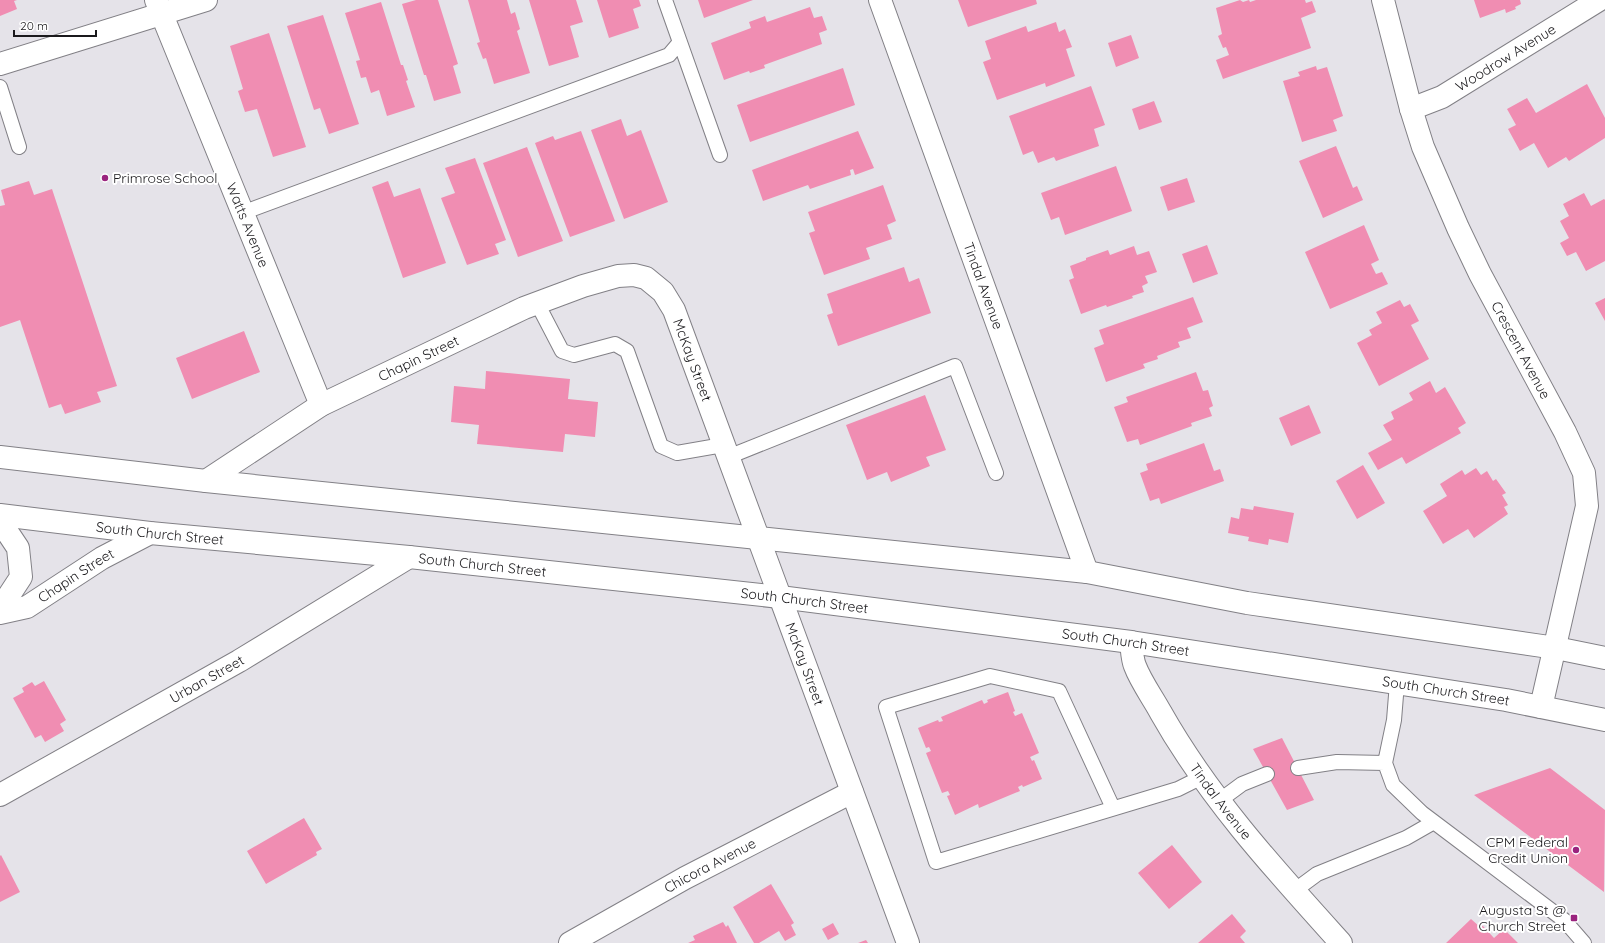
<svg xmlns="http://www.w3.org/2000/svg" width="1605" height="943" font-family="Quicksand,sans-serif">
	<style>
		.building { fill: #f08db2 }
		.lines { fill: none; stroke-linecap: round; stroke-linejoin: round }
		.lane-casing { stroke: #828086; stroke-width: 16 }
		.street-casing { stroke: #828086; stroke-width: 24 }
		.primary-casing { stroke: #828086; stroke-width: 24 }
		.lane { stroke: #fff; stroke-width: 14 }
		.street { stroke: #fff; stroke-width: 22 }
		.primary { stroke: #fff; stroke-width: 22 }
		.poi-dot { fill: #9a237e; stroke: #fff; stroke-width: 1.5 }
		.labels { text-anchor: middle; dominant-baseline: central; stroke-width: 4; stroke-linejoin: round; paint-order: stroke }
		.street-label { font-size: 14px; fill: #1a191c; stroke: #fff }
		.poi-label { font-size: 14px; fill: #1a191c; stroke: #fff; text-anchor: end }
	</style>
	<rect width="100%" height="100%" fill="#e5e3e9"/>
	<path class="building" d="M0,0h17l-3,1 3,8 -17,7z
		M416,0h22l20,64 -5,2 8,27 -27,8 -8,-26h-2l-22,-71z
		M468,0h39l4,14 4,-2 5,17 -3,2 13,42 -36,11 -8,-26 -3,1 -6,-16 3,-1z
		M529,0h47l7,22 -13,4 9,31 -30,9z
		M597,0h42l2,6 -8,3 6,19 -30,10z
		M698,0h55l-49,18z
		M958,0h78l1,4 -69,23z
		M1240,0l3,2 6,-2 1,2 6,-2h49l1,3 6,-2 4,11 -15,6 10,30 -88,31 -7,-19 13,-5 -3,-8 -3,1 -5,-12 4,-2 -6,-26z
		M1474,0h46l1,4 -6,3 1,2 -10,4 -1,-4 -25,9z
		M381,2l20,63h2l5,15 -2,1 9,26 -28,9 -8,-26 -8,3 -5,-16 -5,1 -5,-17 4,-1 -15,-47z
		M810,7l4,11 8,-2 5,14 -8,3 3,11 -58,21 1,3 -15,5 -1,-2 -25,9 -13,-37 40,-15 -2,-6 16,-6 2,6z
		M323,15l36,109 -30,10 -9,-26 -6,2 -27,-84z
		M1056,22l3,10 6,-3 7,18 -6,2 9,27 -29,11 -1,-4 -48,17 -14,-38 8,-3 -6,-18 41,-15 2,6z
		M269,33l37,114 -33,10 -16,-48 -12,3 -7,-21 5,-2 -13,-43z
		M1131,35l8,23 -23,9 -8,-24z
		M1316,66l1,4 10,-3 16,49 -10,4 4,11 -35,11 -19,-61 17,-5 -2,-4z
		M843,68l12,37 -105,37 -13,-37z
		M1587,84l18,34v20l-36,23 -3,-4 -18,11 -14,-25 -14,8 -12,-22 8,-4 -9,-16 20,-11 9,15z
		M1091,86l14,39 -11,4 5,17 -43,15 -2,-4 -16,6 -5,-12 -10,4 -14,-39z
		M1154,101l8,21 -23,8 -7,-21z
		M621,119l6,17 14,-6 27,72 -44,17 -33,-89z
		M581,131l34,90 -45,16 -35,-94 18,-7 2,4z
		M858,131l16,37 -19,7 -2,-6 -3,1 1,5 -41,14 -2,-4 -45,16 -11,-31z
		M1336,146l17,42 4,-2 6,14 -40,18 -24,-57z
		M527,147l36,94 -45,16 -35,-94z
		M475,158l31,82 -11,4 4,10 -32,11 -26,-67 14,-5 -10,-25z
		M1116,166l16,45 -67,24 -6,-18 -8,3 -10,-27z
		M1187,178l8,24 -27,9 -8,-24z
		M29,181l5,14 18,-6 65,197 -20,6 4,10 -36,12 -4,-10 -12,4 -29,-88 -20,7v-121l5,-1 -4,-15z
		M388,181l6,16 26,-9 26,75 -43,15 -31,-91z
		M883,185l13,36 -9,4 5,14 -26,9 4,11 -46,16 -15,-42 6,-2 -7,-19z
		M1584,193l7,13 13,-7 1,1v61l-19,10 -10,-19 -9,4 -7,-13 9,-5 -9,-17 9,-5 -6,-12z
		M1364,225l15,35 -8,4 5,10 6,-2 6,12 -58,25 -25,-57z
		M1207,245l11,29 -25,9 -11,-29z
		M1134,246l3,9 12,-4 8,21 -12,4 3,7 -6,3 2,6 -12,4 1,2 -26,9 -1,-2 -25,9 -12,-34 5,-2 -4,-12 16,-6v-2l22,-8 2,5z
		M904,267l5,15 10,-4 12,35 -93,33 -11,-31 6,-2 -6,-19z
		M1193,297l10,25 -16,6 4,10 -13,4 2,5 -23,9 1,3 -15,5 2,4 -39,14 -12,-34 10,-4 -5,-14z
		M1605,298v23l-10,-18z
		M1400,300l4,7 6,-3 9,17 -8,4 18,34 -50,27 -22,-43 15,-8 -3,-5 13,-7 -6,-11z
		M244,331l16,41 -68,27 -16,-41z
		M486,371l84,8 -2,20 30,3 -3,35 -30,-3 -2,18 -86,-8 2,-19 -28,-3 3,-36 31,3z
		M1196,372l7,19 5,-1 5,16 -4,2 3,8 -21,7 1,3 -52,19 -2,-6 -11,3 -13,-35 14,-5 -2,-5z
		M1430,381l6,12 9,-6 21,36 -8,5 3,5 -55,31 -4,-7 -24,13 -10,-17 24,-13 -9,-15 11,-6 -3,-7 22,-12 -4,-7z
		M925,395l21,55 -20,7 4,9 -39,16 -4,-10 -20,8 -21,-55z
		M1309,405l12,28 -30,13 -12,-28z
		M1204,443l10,28 6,-2 4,12 -63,23 -2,-6 -9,3 -10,-28 8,-3 -2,-6z
		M1363,465l22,38 -28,16 -21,-38z
		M1476,468l5,7 6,-4 6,10 3,-2 10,14 -4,2 6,10 -4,2 4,7 -34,24 -6,-9 -25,15 -20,-33 24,-15 -7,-12 22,-14 3,5z
		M1254,506l40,7 -6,30 -19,-4 -1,6 -20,-4 1,-4 -21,-4 3,-16 8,2 2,-11 12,2z
		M44,681l22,39 -6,4 4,7 -19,11 -4,-7 -6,3 -22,-40 11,-6 -2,-4 10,-6 3,4z
		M1008,692l7,19 -2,1 2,4 7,-3 17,40 -9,4 2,4 2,-1 8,19 -19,8 -1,-2 -4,2 2,4 -41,17 -1,-4 -23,11 -8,-19 3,-1 -2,-4 -6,2 -16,-40 5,-2 -2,-4 -3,1 -8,-20 20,-8 1,2 4,-1 -2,-4 41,-17 2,4 4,-2 -1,-2z
		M1282,738l32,62 -27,10 -34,-61z
		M1550,768l55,42 -1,82 -130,-97z
		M304,818l18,31 -6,3 1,3 -51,29 -19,-33z
		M1172,845l30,37 -33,27 -31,-36z
		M1,855l19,37 -20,10v-46z
		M771,884l23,39 -3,2 5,10 -11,6 -6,-10 -20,12h-5l-21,-36z
		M1232,914l14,17 -6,6 5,6h-47z
		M1471,919l9,8 2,-2 12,13 10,-9 14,14h-72z
		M723,922l3,5 2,-2 9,18h-49l7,-3 -2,-4z
		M833,923l6,11 -11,6 -6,-11z
		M866,940l2,3h-10z"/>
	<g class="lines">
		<defs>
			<path id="lane" d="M665,0l55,155
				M0,87l19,60
				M242,213l427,-158 11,-13
				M537,303l25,48 12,4 41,-11 12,7 34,95 16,7 46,-8
				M728,457l227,-91 41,107
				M1397,683l-3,37 -9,43 8,22 29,28 142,107 20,23
				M1298,768l39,-6 48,1
				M1219,801l23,-17 25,-10
				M1113,808l-54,-117 -69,-15 -104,31 50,155 242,-73 24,-12
				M1294,891l23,-17 89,-36 28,-16"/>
			<g id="street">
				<path id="s1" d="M156,0l165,405"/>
				<path id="s2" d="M880,0l207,572"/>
				<path id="s3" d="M1383,0l28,109 12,38 35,81 22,46 85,158 19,41 3,33 -46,201"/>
				<path d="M0,64l206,-64"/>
				<path id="s4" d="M1411,109l31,-12 157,-97"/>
				<path id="s5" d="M206,481l115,-76 203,-97 59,-22 35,-10 16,-1 12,3 17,14 11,18 234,633"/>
				<path d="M0,521l18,27 3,29 -21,32"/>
				<path id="s6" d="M0,613l27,-6 75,-49 48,-25"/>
				<path id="s7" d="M1131,642c1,7 1,17 4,24 6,16 18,32 26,47 48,85 115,158 180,230"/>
				<path id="s8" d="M0,795l239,-134 170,-104"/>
				<path id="s9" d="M570,943l115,-65 167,-86"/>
			</g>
			<g id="primary">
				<path d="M0,457l206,24 881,91 160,31 309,45 49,10"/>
				<path id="s10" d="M0,515l150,18 259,24 371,40 351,45 375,58 99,20"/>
			</g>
		</defs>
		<use href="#lane" class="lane-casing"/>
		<use href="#street" class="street-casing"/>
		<use href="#primary" class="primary-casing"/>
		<use href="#lane" class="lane"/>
		<use href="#street" class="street"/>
		<use href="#primary" class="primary"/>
	</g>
	<g class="poi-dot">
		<circle cx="105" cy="178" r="4"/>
		<circle cx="1576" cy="850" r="4"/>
		<rect x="1570" y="914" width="8" height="8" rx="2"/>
	</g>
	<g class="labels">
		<g class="street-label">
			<text stroke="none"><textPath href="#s4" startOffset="108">Woodrow Avenue</textPath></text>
			<text stroke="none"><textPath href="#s1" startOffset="243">Watts Avenue</textPath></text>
			<text stroke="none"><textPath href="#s2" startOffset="304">Tindal Avenue</textPath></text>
			<text stroke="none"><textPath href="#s3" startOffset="378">Crescent Avenue</textPath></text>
			<text stroke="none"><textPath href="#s5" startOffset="246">Chapin Street</textPath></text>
			<text stroke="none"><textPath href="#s5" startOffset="587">McKay Street</textPath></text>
			<text stroke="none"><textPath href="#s10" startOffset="161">South Church Street</textPath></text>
			<text stroke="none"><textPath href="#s10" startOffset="485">South Church Street</textPath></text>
			<text stroke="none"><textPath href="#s6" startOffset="86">Chapin Street</textPath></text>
			<text stroke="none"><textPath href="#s10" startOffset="809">South Church Street</textPath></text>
			<text stroke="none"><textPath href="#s10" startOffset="1133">South Church Street</textPath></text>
			<text stroke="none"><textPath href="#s5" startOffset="911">McKay Street</textPath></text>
			<text stroke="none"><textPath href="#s8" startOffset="237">Urban Street</textPath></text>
			<text stroke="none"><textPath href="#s10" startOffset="1457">South Church Street</textPath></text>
			<text stroke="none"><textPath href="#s7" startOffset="185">Tindal Avenue</textPath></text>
			<text stroke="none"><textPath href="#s9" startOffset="160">Chicora Avenue</textPath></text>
		</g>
		<g class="poi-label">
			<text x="113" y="178" text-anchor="start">Primrose School</text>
			<text x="1568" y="842">CPM Federal<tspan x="1568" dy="16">Credit Union</tspan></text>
			<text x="1566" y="910">Augusta St @<tspan x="1566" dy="16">Church Street</tspan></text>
		</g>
	</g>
	<path d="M14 30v6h82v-6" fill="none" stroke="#1a191c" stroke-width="2"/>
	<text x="20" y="30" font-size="12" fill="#1a191c" stroke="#ffffff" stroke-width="3" paint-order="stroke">20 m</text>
</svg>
